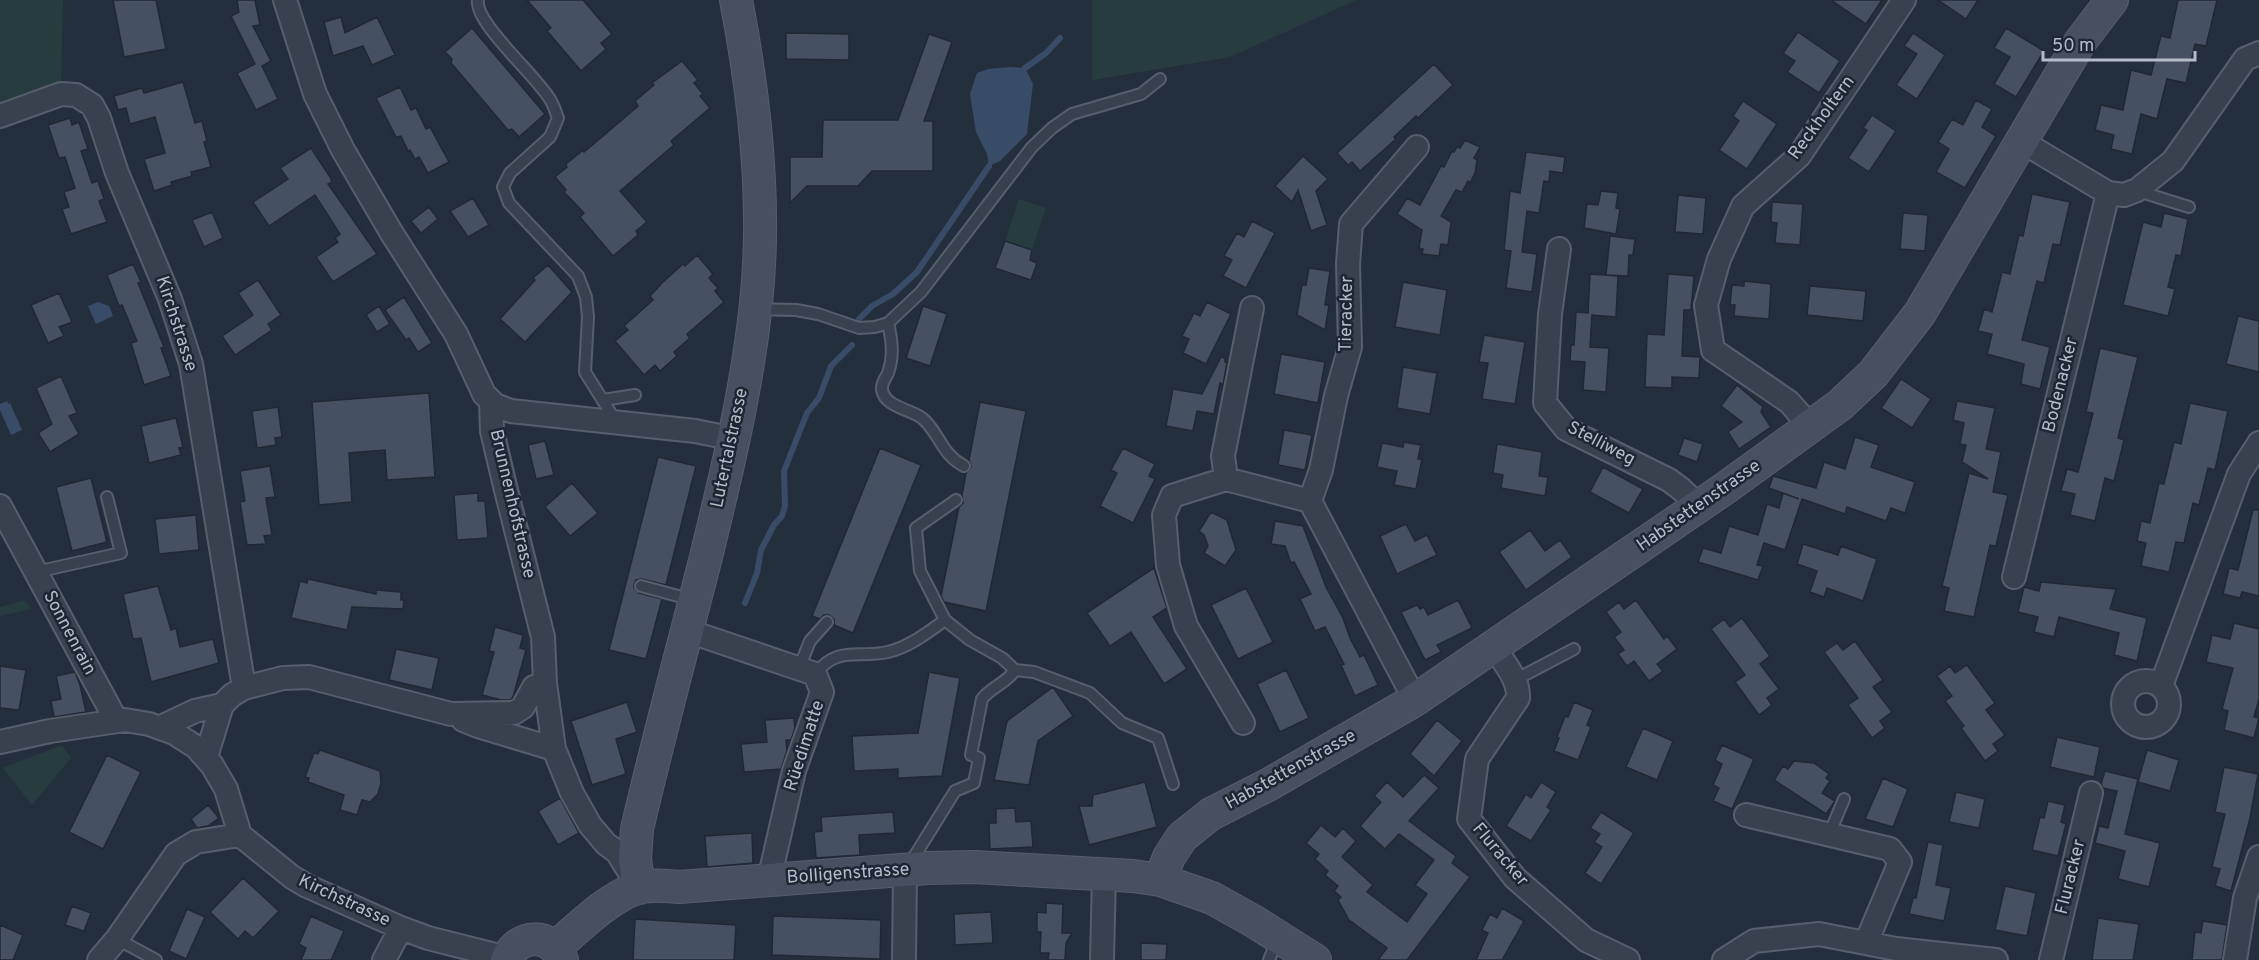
<svg xmlns="http://www.w3.org/2000/svg" width="2259" height="960" font-family="Overpass,sans-serif">
	<style>
		.green { fill: #263c3f }
		.water { fill: #394c67 }
		.lines { fill: none; stroke-linecap: round; stroke-linejoin: round }
		.stream { stroke: #394c67; stroke-width: 6 }
		.building { fill: #455162; stroke: #1f2835; stroke-width: 1.5 }
		.lane-casing { stroke: #565f6c; stroke-width: 14 }
		.street-casing { stroke: #565f6c; stroke-width: 26 }
		.secondary-casing { stroke: #565f6c; stroke-width: 34 }
		.lane { stroke: #38414e; stroke-width: 10 }
		.street { stroke: #38414e; stroke-width: 22 }
		.secondary { stroke: #465061; stroke-width: 32 }
		.labels { text-anchor: middle; dominant-baseline: central; stroke-width: 5; stroke-linejoin: round; paint-order: stroke }
		.street-label { font-size: 18px; fill: #b4bcc9; stroke: #1d2633 }
	</style>
	<rect width="100%" height="100%" fill="#242f3e"/>
	<path class="green" d="M0,0h63l-2,84 -61,20z
		M1092,0h264l-126,57 -138,23z
		M1019,199l27,9 -14,42 -27,-9z
		M25,600l6,9 -31,7v-9z
		M62,745l9,13 -39,47 -29,-37z"/>
	<path class="water" d="M1009,67l16,1 8,16 -6,50 -27,27 -11,5 -2,-12 -11,-22 -6,-38 7,-21 11,-4z
		M98,302l11,4 4,10 -17,8 -8,-18z
		M7,401l1,3 2,-1 12,27 -11,5 -11,-25v-6z"/>
	<g class="lines">
		<path class="stream" d="M1025,68l21,-15 14,-15
			M859,319l13,-13 21,-12 24,-22 72,-106
			M745,603l12,-30 4,-23 13,-25 8,-9 3,-10 -1,-35 23,-58 12,-15 12,-32 21,-21"/>
	</g>
	<path class="building" d="M113,0h43l10,49 -42,8z
		M237,0h18l5,25 -7,1 18,35 -9,5 16,33 -22,11 -19,-37 18,-9 -24,-48 8,-4z
		M527,0h56l29,34 -11,9 5,6 -25,22 -34,-40 4,-3z
		M1831,0h51l-16,24z
		M1938,0h40l-12,19z
		M2178,0h39l-11,46 -11,-2 -9,39 -19,-4 -10,40 -16,-5 -9,40 -21,-5 3,-14 -19,-5 6,-25 22,5 8,-40 20,5 10,-39 9,2z
		M341,17l4,16 32,-16 18,38 -23,10 -9,-19 -30,10 -9,-34z
		M472,28l73,86 -26,23 -7,-8 -4,1 -57,-67 1,-4 -7,-7z
		M2006,28l38,23 -28,46 -22,-13 16,-27 -16,-9z
		M1798,32l42,29 -21,32 -32,-21 8,-11 -12,-8z
		M786,33l63,1v26l-63,-1z
		M1913,33l32,22 -28,44 -21,-14 21,-31 -13,-8z
		M929,34l23,8 -28,79h9v50h-61l-14,15h-51l-17,17v-46h32l1,-37h75z
		M682,61l16,19 -4,3 9,11 -3,2 10,12 -39,33 3,4 -54,46 27,31 -11,9 2,4 -25,21 -33,-39 4,-4 -20,-21 2,-2 -11,-13 12,-10 -1,-3 17,-14 1,2 54,-46 -3,-5 19,-16 -2,-2z
		M1434,64l19,21 -35,33 -2,-2 -22,21 2,2 -36,32 -8,-9 -4,3 -11,-12z
		M183,82l12,41 7,-2 5,20 -3,1 7,25 -20,5 1,4 -21,6 1,3 -18,6 -10,-32 21,-6 -10,-36 -25,7 -4,-16 -8,2 -4,-14 28,-8 2,5z
		M400,87l11,23 5,-2 10,21 4,-2 19,35 -21,11 -9,-16 -4,2 -5,-9 -2,1 -7,-15 -5,1 -20,-39z
		M1976,100l16,9 -10,18 14,9 -31,52 -29,-16 13,-23 -11,-7 14,-23 11,6z
		M1743,101l34,23 -30,45 -28,-19 20,-29 -6,-5z
		M1872,115l24,16 -27,41 -21,-14 19,-28 -4,-2z
		M70,118l2,7 7,-3 9,27 -7,2 11,32 6,-2 6,18 -5,2 8,21 -36,12 -9,-25 7,-2 -5,-15 11,-4 -10,-31 -6,1 -11,-33z
		M1465,140l15,7 -6,11 3,2 -2,13 -5,10 -2,-2 -6,11 -6,-2 -15,26 10,6 -3,23 -7,-1 -2,12 -17,-2 1,-5 -4,-1 3,-18 -25,-16 10,-16 13,7 21,-39 3,1 8,-16 2,1 3,-5 3,1z
		M311,148l19,29 2,5 -4,2 49,70 -44,28 -17,-25 22,-15 -3,-4 5,-4 -25,-39 -46,31 -16,-24 35,-23 -8,-11z
		M1526,152l39,5 -2,16 -13,-2 -1,11 -5,-1 -5,32 -12,-2 -5,41 15,2 -5,38 -26,-4 5,-37 -7,-1 6,-59 10,2z
		M1303,156l25,23 -12,12 11,34 -16,6 -13,-41 -6,12 -17,-16z
		M1601,191l17,2 -2,15 4,1 -4,25 -32,-6 3,-24 11,1z
		M2032,194l38,8 -10,43 -7,-1 -9,39 -7,-2 -15,59 28,7 -10,42 -19,-5 3,-20 -37,-10 5,-20 -14,-3 6,-22 8,3 10,-40 8,2 9,-39 4,1z
		M1678,195l28,3 -3,36 -28,-2z
		M473,198l16,27 -21,12 -18,-26z
		M1772,202l31,2 -3,41 -25,-2 2,-20 -6,-1z
		M429,207l9,12 -17,14 -10,-12z
		M212,212l11,26 -19,9 -12,-27z
		M1903,213l25,2 -3,36 -25,-2z
		M2164,213l24,6 -7,37 -5,-1 -8,32 7,2 -7,27 -45,-11 20,-83 18,5z
		M1252,221l23,12 -29,55 -23,-12 9,-16 -8,-4 13,-23 7,4z
		M1610,236l25,3 -2,16h-4l-1,21 -22,-1z
		M1005,241l27,9 -2,10 7,3 -6,17 -36,-12z
		M697,255l16,19 -4,4 9,10 -3,3 9,11 -37,32 3,4 -16,14 3,4 -17,15 -5,-6 -11,10 -29,-34 13,-11 -4,-4 29,-26 -3,-4 12,-13 21,-19 2,2z
		M133,264l8,18 -3,1 26,64 -3,1 10,28 -27,9 -13,-42 6,-2 -15,-36 -3,1 -12,-31z
		M548,265l24,27 -47,50 -25,-23 35,-39 -2,-2z
		M1309,268l21,3 -5,34h4l-4,25 -28,-15 5,-30h4z
		M1590,274l28,2 -2,41 -24,-2 -2,32 19,1 -3,44 -23,-2 2,-28 -15,-1 1,-16h3l2,-33 12,1z
		M1668,274l26,2 -3,34h-7l-2,46 18,1 -1,21 -27,-1v11l-27,-1 2,-53 17,1z
		M258,280l23,35 -13,9 4,6 -37,25 -13,-19 31,-21 -15,-22z
		M1744,281l27,3 -2,35 -35,-3 1,-11h-5l2,-20 12,1z
		M1403,282l44,8 -7,45 -45,-8z
		M1810,286l56,5 -3,30 -56,-6z
		M59,293l13,29 -13,5 5,9 -16,7 -17,-38z
		M404,297l28,46 -14,9 -9,-14 -3,2 -21,-30z
		M1207,302l24,12 -25,50 -23,-11 6,-14 -7,-3 12,-23 6,3z
		M379,306l11,18 -13,8 -11,-17z
		M923,306l24,8 -17,52 -24,-8z
		M2238,316l21,5v51l-33,-8z
		M1484,335l41,7 -10,62 -33,-5 6,-36 -9,-1z
		M2100,348l38,9 -20,81 6,2 -10,41 -9,-3 -10,43 -25,-6 5,-21 -14,-3 6,-22 11,3 15,-59 -7,-1z
		M1281,354l44,8 -7,41 -44,-9z
		M1221,357l4,1v4l2,1 -4,22 -3,-2 -6,31 -17,-3 -4,20 -27,-5 7,-37 29,5z
		M1403,367l34,6 -7,41 -33,-6z
		M61,376l16,37 -8,3 10,18 -29,18 -12,-19 14,-9 -16,-36z
		M1901,379l30,20 -19,29 -31,-20z
		M1737,385l26,22 -2,5 10,15 -32,22 -11,-17 14,-10 -21,-16z
		M429,393l6,84 -48,3 -2,-30 -36,3 3,49 -33,3 -7,-103z
		M1957,401l38,7 -9,41 15,3 -8,40 15,3 -12,51 -6,-1 -16,72 -30,-6 5,-23 -7,-2 27,-113 19,6 -26,-17 4,-17 -6,-1 4,-21 -11,-3z
		M980,402l46,9 -40,200 -42,-9 -3,-6 18,-89 4,-4 -1,-8 4,-22 5,-6 -2,-7z
		M2190,403l38,8 -13,59 -7,-2 -9,37 -6,-2 -9,40 -8,-1 -7,30 -28,-6 5,-23 -9,-2 4,-20 9,2 9,-40 5,1 10,-42 7,2z
		M278,407l4,30 -7,1 1,7 -19,3 -5,-37z
		M176,418l7,29 -4,1 2,7 -32,8 -8,-37z
		M1284,430l28,5 -7,35 -27,-5z
		M1855,437l24,8 -8,22 44,15 -10,31 -14,-5 -5,13 -39,-14 -2,7 -43,-15 -17,51 -21,-7 -7,22 6,1 -5,14 -60,-18 5,-14 18,5 8,-27 29,9 9,-31 12,4 4,-15 16,6 -30,-11 4,-12 43,12 8,-26 21,7z
		M1684,438l19,6 -6,18 -19,-7z
		M545,441l9,34 -18,4 -8,-34z
		M1404,442l17,3 -3,14h4l-6,30 -22,-4 3,-14 -20,-4 5,-24 21,4z
		M1497,444l45,8 -3,24 9,1 -3,19 -44,-8 2,-13 -10,-2z
		M880,448l41,17 -68,168 -19,-8v-6l-5,-4h-5l-4,4 -8,-3z
		M1123,448l32,16 -6,12 6,3 -22,44 -33,-17 17,-33 -6,-3z
		M658,457l38,9 -30,119 -24,-6 -6,1 -2,5v3l5,5 23,6 -16,60 -37,-9z
		M270,466l5,31 -9,1 6,37 -8,1 2,8 -19,1 -7,-43 5,-1 -5,-30z
		M1603,467l40,22 -14,24 -39,-21z
		M91,478l16,64 -35,9 -16,-64z
		M572,483l26,30 -28,23 -25,-29z
		M478,493v8h7l3,37 -31,2 -3,-45z
		M2253,510h6v86l-17,-4 -2,6 -17,-4 6,-26 9,2z
		M1211,512l16,8 9,30 -11,16 -21,-13 4,-7 -4,-11 -5,-4z
		M196,515l3,35 -40,4 -4,-35z
		M1275,521l28,5 23,61 17,31 7,20 10,19 4,-2 14,30 -23,11 -14,-31 3,-1 -19,-37 -10,4 -15,-32 11,-5 -17,-32 -3,1 -6,-17 -14,-2z
		M1406,524l9,17 12,-6 10,20 -40,19 -17,-38z
		M1530,530l15,21 15,-11 12,17 -46,33 -27,-38z
		M1803,544l35,11 3,-9 36,13 -14,42 -36,-13 -3,9 -14,-5 7,-21 -20,-7z
		M1154,568l13,40 -14,9 34,52 -23,15 -33,-52 -21,14 -23,-33z
		M308,579l68,15v-4l25,2v8h3l-1,9 -51,-2 -5,23 -56,-12 9,-37 7,2z
		M2041,582l75,7 -6,20 37,9 -10,43 -23,-6 5,-22 -60,-16 -5,20 -20,-5 4,-15 -20,-5 6,-25 15,4z
		M158,586l13,44 5,-2 4,19 33,-8 6,24 -68,19 -10,-44 -8,1 -10,-45z
		M1246,588l27,54 -35,17 -27,-54z
		M1458,600l14,28 -35,17 4,7 -16,8 -24,-48 16,-7 3,4 4,-2 4,8z
		M1636,600l28,39 3,-3 10,13 -20,15 6,7 -14,10 -15,-20 -7,5 -9,-12 6,-4 -10,-13 7,-5 -15,-20 13,-10 5,7z
		M1742,618l28,38 -10,8 19,25 -12,9 5,7 -13,10 -24,-33 10,-7 -34,-46 13,-10 6,8z
		M2234,623l25,6v70l-5,18 5,1 -5,20 -30,-8 4,-19 -6,-2 11,-41 -27,-6 6,-27 18,4z
		M495,627l28,8 -3,13 6,2 -13,47 -3,3h-9l-19,-5 12,-43 -5,-1z
		M1855,641l28,39 -10,7 19,25 -12,9 5,7 -13,10 -24,-33 10,-7 -34,-46 13,-9 6,7z
		M396,649l43,9 -7,32 -43,-10z
		M1967,665l28,38 -9,7 19,25 -12,9 5,7 -13,10 -24,-33 3,-2 -19,-25 7,-5 -15,-20 13,-10 5,7z
		M0,666l26,4 -7,40 -19,-2z
		M1286,670l23,48 -29,14 -23,-48z
		M75,672l5,13 6,27 -32,5 -3,-16 10,-2 -5,-23z
		M929,672l31,6 -18,98 -44,2v-9l-44,2 -2,-35 66,-3z
		M1053,687l20,29 -35,25 -9,44 -35,-5 13,-59z
		M627,702l10,30 -21,7 10,35 -34,11 -21,-64z
		M1574,702l19,8 -6,15 4,2 -13,33 -24,-9 5,-13 -2,-1 8,-21 3,1z
		M794,718l1,10 -4,12h-5l1,11 -6,18 -37,3 -3,-28 26,-2 -2,-22z
		M1437,720l25,21 -28,35 -24,-22z
		M1643,728l30,13 -16,39 -31,-13z
		M2057,737l43,10 -6,30 -44,-10z
		M1722,745l32,14 -22,50 -19,-8 6,-13 -6,-3 9,-21 -7,-4z
		M320,750l60,21 1,12 -3,11 -8,8 -8,-2 -5,15 -17,-5 4,-15 -36,-13 1,-4 -4,-1 9,-24 4,1z
		M2147,750l32,10 -9,31 -32,-9z
		M107,755l34,17 -38,77 -34,-17z
		M1794,761l20,2 15,11 -3,4 4,3 -8,12 13,8 -9,13 -52,-34 9,-14 5,3z
		M2224,767l34,7 -8,44 -19,73 -16,-5 5,-17 -8,-2 13,-53 -10,-2z
		M2105,771l33,8 -13,55 35,9 -11,44 -31,-8 7,-28 -30,-8 4,-17 9,2 9,-37 -14,-3 -2,-4z
		M1424,775l15,13 -30,33 47,35 -4,7 18,14 -63,83h-29l9,-12 -38,-28 -11,-20 3,-3 -7,-6 4,-5 -13,-11 3,-4 -13,-12 4,-5 -13,-11 15,-18 14,12 8,-9 13,13 -14,16 31,28 -6,7 40,30 20,-28 -12,-9 19,-25 -35,-26 -14,15 -25,-23 21,-24 -7,-6 13,-14 16,15z
		M1883,778l25,11 -15,38 -28,-8z
		M1145,782l12,45 -68,18 -10,-39h13l1,-11z
		M1541,782l15,10 -9,15 4,3 -20,31 -25,-15 20,-32 5,4z
		M1956,792l29,7 -6,29 -30,-6z
		M560,798l19,35 -21,12 -20,-34z
		M2048,801l17,4 -4,17 5,2 -8,32 -26,-6 8,-33 4,1z
		M208,805l11,13 -11,8 -11,2 -6,-9z
		M1015,808l1,14 15,-1 2,26 -43,2 -1,-26h7v-14z
		M893,812l2,21 -36,2 1,20 -44,3 -2,-26 8,-1 -1,-14z
		M1601,812l33,21 -33,51 -16,-11 17,-26 -8,-5 6,-8 -10,-6z
		M752,833l1,30 -46,4 -2,-31z
		M1928,842l15,3 -7,40 15,3 -7,33 -35,-7 4,-16h3z
		M243,878l36,33 -26,27 -8,-7 -7,8 -28,-27z
		M2005,886l31,7 -9,43 -32,-6z
		M1046,903l17,1 -1,29h10l-6,10 -1,17h-17l1,-7h-9l1,-21h-4v-20l9,1z
		M72,906l19,7 -7,18 -19,-6z
		M1502,908l22,13 -22,39h-26l12,-27 -6,-3 8,-16 7,4z
		M187,909l18,8 -19,42 -17,-8z
		M991,912l2,31 -38,2 -1,-31z
		M311,916l33,15 -13,29h-30l5,-12 -7,-4z
		M773,916l108,4 -1,39 -108,-4z
		M2098,918l41,6 -6,36h-41z
		M635,919l101,6 -2,35h-101z
		M2203,921l24,4 -5,35h-30l3,-28 6,1z
		M0,925l23,10 -10,25h-13z
		M1141,943l26,1 -1,16h-25z"/>
	<g class="lines">
		<defs>
			<path id="lane" d="M478,0c-4,23 61,78 73,101 3,5 5,12 7,17l-8,19 -40,36 -7,14 6,16 69,73 8,21 2,20 -3,55 30,48
				M2138,191l51,16
				M757,309l39,1 22,4 41,14 16,-1 13,-4 33,-31 111,-145 20,-19 20,-14 69,-20 19,-15
				M888,323c4,17 6,33 0,50 -2,5 -7,10 -6,17 3,17 28,19 40,28 18,15 18,35 42,48
				M603,400l32,-5
				M36,572l85,-19 -14,-56
				M641,586l52,14
				M945,620l-25,-49 -4,-43 40,-28
				M799,668l11,-27 17,-19
				M1015,670l19,2 56,21 32,30 36,15 15,46
				M815,674c23,-29 42,-15 73,-22 21,-5 39,-19 57,-32l25,20 32,18 13,12c-8,13 -24,17 -33,29l-11,56 8,3 -5,25 -19,8 -46,74
				M1515,680l59,-31
				M1829,835l15,-36
				M117,939l39,21
				M1269,960l8,-20"/>
			<path id="street" d="M285,0l30,94 28,56 48,82 65,102 28,60 11,11 16,6 184,20 40,8
				M0,116l61,-22 15,1 16,10 7,13 18,55 53,126 21,65 53,324
				M2021,141l87,52 16,2 13,-5 36,-29 72,-102 14,-6
				M1559,249l-9,65 -5,89 21,26 103,51 12,9 18,17
				M491,401l1,30 13,55 38,151 2,46 9,66 18,44 18,32 16,19 11,8 18,29
				M1811,427l-22,-25 -76,-52 -7,-45 13,-46 24,-53 56,-50 105,-156
				M1226,479l-3,-23 29,-148
				M1310,501l11,-31 15,-74 14,-49 -2,-83 3,-40 66,-77
				M0,506l116,214
				M2014,577l94,-384
				M688,631l127,43 7,18 -28,79 -25,109
				M1494,647c10,16 25,32 24,51l-41,61 -8,60 46,59 71,62 42,20
				M2123 704a23 23 0 1 1 46 0a23 23 0 1 1-46 0Z
				M2161,686l78,-212 20,-31
				M463,720l15,6 76,23
				M1243,723l-57,-97 -18,-61 -4,-50 8,-19 54,-17 84,22 105,199
				M161,727l34,-16 27,-6
				M0,742l50,-11 75,-11 24,4 25,9 22,14 16,18 14,24 14,46 52,42 15,9 94,42 27,10 79,20
				M206,757l16,-52 10,-10 12,-7 39,-10 26,-1 142,37 63,-1 9,-6 11,-20 11,-4
				M1746,815l144,34 10,13 -34,81
				M99,960l18,-21 59,-85 20,-12 44,-7
				M384,960l17,-32
				M904,960l1,-89
				M1102,960l2,-87
				M1724,960l30,-19 65,-7 77,15 100,11
				M2051,960l40,-167
				M2235,960l10,-62 14,-41"/>
			<path id="secondary" d="M1160,880l9,-23 13,-20 29,-23 57,-29 147,-85 309,-211 116,-84 33,-31 47,-61 138,-234 22,-37 32,-42
				M639,888l-4,-29 2,-30c21,-90 45,-179 68,-268 21,-86 42,-171 51,-258 11,-100 -1,-205 -20,-303
				M555,948c22,-19 55,-52 83,-60 14,-4 27,-2 41,-1l249,-19 46,-1 159,9 27,4 52,18 43,24 60,38
				M507,960c10,-27 45,-28 55,0"/>
		</defs>
		<use href="#lane" class="lane-casing"/>
		<use href="#street" class="street-casing"/>
		<use href="#secondary" class="secondary-casing"/>
		<use href="#lane" class="lane"/>
		<use href="#street" class="street"/>
		<use href="#secondary" class="secondary"/>
	</g>
	<g class="labels">
		<g class="street-label">
			<text transform="translate(1822 118) rotate(-54)">Reckholtern</text>
			<text transform="translate(1347 314) rotate(-89)">Tieracker</text>
			<text transform="translate(176 324) rotate(72)">Kirchstrasse</text>
			<text transform="translate(2061 385) rotate(-76)">Bodenacker</text>
			<text transform="translate(1601 444) rotate(28)">Stelliweg</text>
			<text transform="translate(730 448) rotate(-78)">Lutertalstrasse</text>
			<text transform="translate(512 504) rotate(77)">Brunnenhofstrasse</text>
			<text transform="translate(1699 506) rotate(-35)">Habstettenstrasse</text>
			<text transform="translate(69 633) rotate(62)">Sonnenrain</text>
			<text transform="translate(805 746) rotate(-72)">Rüedimatte</text>
			<text transform="translate(1291 770) rotate(-29)">Habstettenstrasse</text>
			<text transform="translate(1500 855) rotate(50)">Fluracker</text>
			<text transform="translate(848 874) rotate(-4)">Bolligenstrasse</text>
			<text transform="translate(2071 877) rotate(-76)">Fluracker</text>
			<text transform="translate(344 901) rotate(25)">Kirchstrasse</text>
		</g>
	</g>
	<path d="M2043 51v9h152v-9" fill="none" stroke="#b4bcc9" stroke-width="3"/>
	<text x="2052" y="51" font-size="18" fill="#b4bcc9" stroke="#1d2633" stroke-width="4.5" paint-order="stroke">50 m</text>
</svg>
